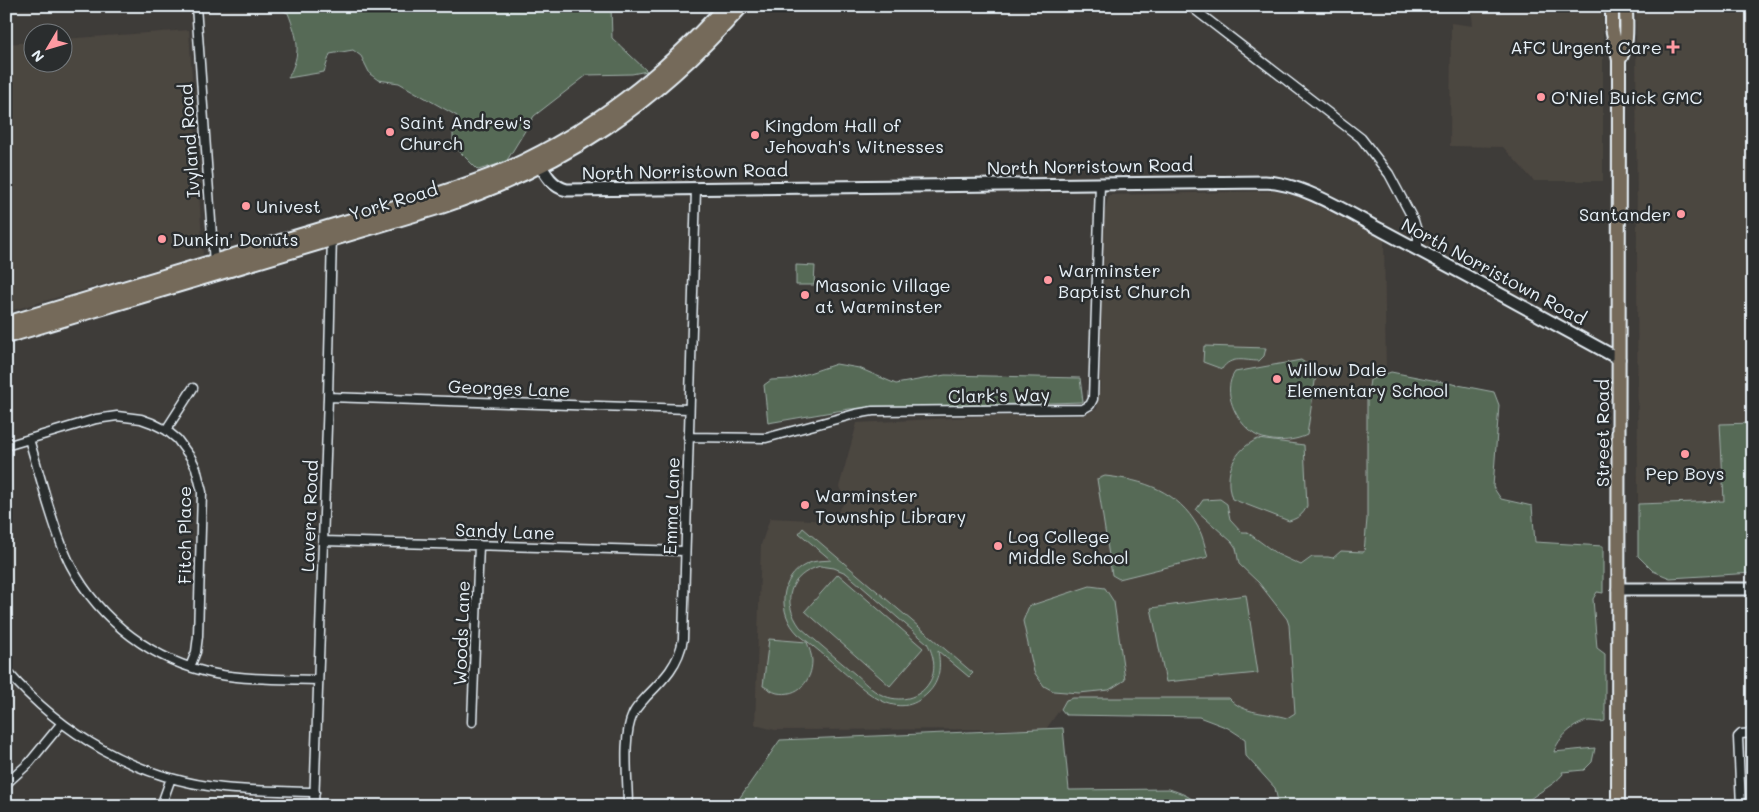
<svg xmlns="http://www.w3.org/2000/svg" width="1759" height="812" font-family="Mali,sans-serif">
	<style>
		.built { fill: #4c4640 }
		.green { fill: #566b57; stroke: #9faea8; fill-rule: evenodd }
		.lines { fill: none; stroke-linecap: round; stroke-linejoin: round }
		.street-casing { stroke: #e8f1f8; stroke-width: 11 }
		.secondary-casing { stroke: #e8f1f8; stroke-width: 15 }
		.primary-casing { stroke: #e8f1f8; stroke-width: 16 }
		.highway-casing { stroke: #e8f1f8; stroke-width: 18 }
		.street { stroke: #2a2d2e; stroke-width: 8 }
		.secondary { stroke: #2a2d2e; stroke-width: 11 }
		.primary { stroke: #746a5a; stroke-width: 12 }
		.highway { stroke: #746a5a; stroke-width: 14 }
		.poi-dot { fill: #ff9aa2; stroke: #2a2d2e; stroke-width: 2 }
		.labels { text-anchor: middle; dominant-baseline: central; stroke-width: 5; stroke-linejoin: round; paint-order: stroke }
		.poi-label { font-size: 18px; fill: #e8f1f8; stroke: #2a2d2e; text-anchor: start }
		.street-label { font-size: 18px; fill: #e8f1f8; stroke: #2a2d2e }
	</style>
	<rect width="100%" height="100%" fill="#3e3c39"/>
	<filter id="ink" filterUnits="userSpaceOnUse"><feTurbulence type="fractalNoise" baseFrequency=".02" numOctaves="2"/><feDisplacementMap in="SourceGraphic" scale="10" xChannelSelector="R" yChannelSelector="G"/><feConvolveMatrix kernelMatrix="1 2 1 2 8 2 1 2 1" color-interpolation-filters="sRGB"/></filter>
	<g filter="url(#ink)">
		<path class="built" d="M1471,6h132v175h-69l-31,-34 -53,-1 1,-123 22,3z
			M1636,6h117v420l-29,75 -86,3z
			M189,30l14,226 -197,56v-268l26,-2v20h30l1,-23z
			M1275,191l25,6 84,42 2,136 -16,6 -3,18v120l-2,33 -27,2 -5,4 -5,-1h-16l-11,8 -24,-11 -30,-22h-5l-12,-13v-5l-34,-5 36,33 4,6 3,16 20,19 28,36 2,6 6,88 -8,5 -45,-9 -13,-11h-156l-7,3 -20,28 -271,1 -20,-5 6,-180 9,-27 62,3 14,-21 -7,-13 18,-64 136,-7h87l17,-7 3,-24 3,-167 6,-23z"/>
		<path class="green" d="M272,6h339l1,32 35,33 -15,3 -45,1 -53,41 -28,46 -28,8 -25,-25v-14l4,-15 -58,-33 -21,-3 -8,-6 -9,-18 -8,-6 -23,4 -6,18 -36,6c14,-26 10,-39 0,-65z
			M796,265l19,1 -1,19h-18z
			M1204,346l62,2 -2,8 -5,5c-14,0 -28,-6 -37,8l-19,-7z
			M1301,360l7,5 8,10 -9,60c-14,7 -39,8 -53,-1 -18,-12 -33,-43 -19,-62z
			M836,364l23,4 37,16 49,-9 135,3 3,24 -234,7 -81,14 -4,-38 7,-5 20,-1z
			M1391,372l103,20 5,13 -6,82 8,12 31,7 3,36 68,4v47l-6,-1 -4,7 4,49 8,6v67c-6,2 -10,0 -16,0 -15,2 -31,17 -35,31l41,-4 -3,14 -8,8 -22,2 1,2c-10,13 -29,19 -40,32h-244l-4,-18 -29,-32 -1,-17 -17,-11 -29,-11 -133,-2 -5,-6 5,-9 7,-2h156c15,17 38,14 58,20l8,-5 -6,-88 -2,-6 -28,-36 -20,-19 -3,-16 -4,-6 -36,-32 7,-10 17,-1 7,5 3,15 12,13h5l30,22 24,11 11,-8h16l5,1 8,-7 23,1 3,-33v-120l3,-19z
			M1753,423v150l-83,5 -17,-7 -15,-15v-52l86,-3 -4,-77z
			M1258,439l46,6 3,61c-4,9 -9,12 -18,15l-57,-22c-9,-25 2,-50 26,-60z
			M1105,476c39,4 73,15 93,51 5,9 7,20 10,30l-89,22 -7,-4 -15,-96z
			M803,528l170,145 -4,4 -31,-26c3,15 2,30 -10,42 -31,31 -62,-2 -86,-22 -14,-13 -29,-25 -44,-37 -21,-21 -19,-57 9,-70 8,-4 16,-3 24,-4l-32,-27zM820,566l14,2 12,5 81,70c7,12 10,28 2,40 -10,16 -30,20 -47,12 -10,-4 -19,-14 -27,-21 -19,-16 -37,-31 -55,-47 -19,-26 -11,-52 20,-61z
			M838,574l85,74 -33,38 -85,-75z
			M1090,586l15,2 9,14 11,78 -16,10 -30,3 -26,-2 -9,-5 -10,-14 -11,-51 6,-15z
			M1246,595l12,78 -92,9 -15,-74z
			M769,639l38,3c2,6 5,13 5,19 0,20 -14,36 -35,32 -5,-1 -9,-5 -14,-7z
			M1063,728l6,62 100,-1c12,4 22,7 30,17h-465l46,-66z"/>
		<g class="lines">
			<defs>
				<path id="street" d="M196,6l18,258
					M1190,6l171,132 28,36 25,47 4,13v15
					M328,397l361,12
					M166,430l27,-42
					M688,437l78,1 89,-24 18,-3 210,-2 7,-4 3,-6 7,-215
					M29,439c6,21 12,41 18,62 7,22 13,44 24,65 29,55 83,96 145,108 33,6 68,5 102,6
					M6,446l90,-27 21,-3 24,3 11,4 14,7 11,9 14,19 5,10 6,24 -4,144 -2,16 -6,15
					M323,541l362,10
					M6,670c56,65 131,109 217,118 30,3 61,3 92,4
					M472,722l7,-177
					M6,784l23,-21 32,-39
					M161,806l10,-28
					M314,806l14,-409 4,-161
					M628,806c0,-26 -6,-69 5,-92 3,-7 9,-12 14,-18 17,-17 32,-32 36,-57l13,-450
					M1741,806l-3,-69 3,-3 12,-1"/>
				<path id="secondary" d="M536,157c8,14 14,29 31,33l698,-8c38,1 85,32 118,49 79,42 158,85 236,128
					M1618,589h135"/>
				<path id="primary" d="M1612,6v22l7,32v14l-1,732
					M1619,60c10,-14 7,-37 7,-54"/>
				<path id="highway" d="M6,324l422,-126c28,-9 56,-18 83,-30 83,-38 154,-93 215,-162
					M6,336l435,-130c126,-42 212,-102 300,-200"/>
			</defs>
			<use href="#street" class="street-casing"/>
			<use href="#secondary" class="secondary-casing"/>
			<use href="#primary" class="primary-casing"/>
			<use href="#highway" class="highway-casing"/>
			<use href="#street" class="street"/>
			<use href="#secondary" class="secondary"/>
			<use href="#primary" class="primary"/>
			<use href="#highway" class="highway"/>
		</g>
	</g>
	<g class="poi-dot">
		<path d="M1670.5 39.5h5v5h5v5h-5v5h-5v-5h-5v-5h5z"/>
		<circle cx="1541" cy="97" r="5"/>
		<circle cx="390" cy="132" r="5"/>
		<circle cx="755" cy="135" r="5"/>
		<circle cx="246" cy="206" r="5"/>
		<circle cx="1681" cy="214" r="5"/>
		<circle cx="162" cy="239" r="5"/>
		<circle cx="1048" cy="280" r="5"/>
		<circle cx="805" cy="295" r="5"/>
		<circle cx="1277" cy="379" r="5"/>
		<circle cx="1685" cy="454" r="5"/>
		<circle cx="805" cy="505" r="5"/>
		<circle cx="998" cy="546" r="5"/>
	</g>
	<g class="labels">
		<g class="poi-label">
			<text x="1662" y="47" text-anchor="end">AFC Urgent Care</text>
			<text x="1551" y="97">O'Niel Buick GMC</text>
			<text x="400" y="122">Saint Andrew's<tspan x="400" dy="21">Church</tspan></text>
			<text x="765" y="125">Kingdom Hall of<tspan x="765" dy="21">Jehovah's Witnesses</tspan></text>
			<text x="256" y="206">Univest</text>
			<text x="1671" y="214" text-anchor="end">Santander</text>
			<text x="172" y="239">Dunkin' Donuts</text>
			<text x="1058" y="270">Warminster<tspan x="1058" dy="21">Baptist Church</tspan></text>
			<text x="815" y="285">Masonic Village<tspan x="815" dy="21">at Warminster</tspan></text>
			<text x="1287" y="369">Willow Dale<tspan x="1287" dy="21">Elementary School</tspan></text>
			<text x="1685" y="473" text-anchor="middle">Pep Boys</text>
			<text x="815" y="495">Warminster<tspan x="815" dy="21">Township Library</tspan></text>
			<text x="1008" y="536">Log College<tspan x="1008" dy="21">Middle School</tspan></text>
		</g>
		<g class="street-label">
			<text transform="translate(189 141) rotate(-94)">Ivyland Road</text>
			<text transform="translate(1090 166) rotate(-1)">North Norristown Road</text>
			<text transform="translate(685 171) rotate(-1)">North Norristown Road</text>
			<text transform="translate(393 201) rotate(-17)">York Road</text>
			<text transform="translate(1494 271) rotate(28)">North Norristown Road</text>
			<text transform="translate(509 388) rotate(2)">Georges Lane</text>
			<text transform="translate(999 395) rotate(-1)">Clark's Way</text>
			<text transform="translate(1602 433) rotate(-90)">Street Road</text>
			<text transform="translate(671 506) rotate(-88)">Emma Lane</text>
			<text transform="translate(309 516) rotate(-88)">Lavera Road</text>
			<text transform="translate(505 531) rotate(2)">Sandy Lane</text>
			<text transform="translate(184 535) rotate(-90)">Fitch Place</text>
			<text transform="translate(461 633) rotate(-88)">Woods Lane</text>
		</g>
	</g>
	<rect width="1759" height="812" fill="none" stroke="#2a2d2e" stroke-width="25"/>
	<rect x="12" y="12" width="1734" height="787" fill="none" stroke="#e8f1f8" stroke-width="2" filter="url(#ink)"/>
	<g transform="translate(48 48) rotate(232)"><circle r="24" fill="#2a2d2e" stroke="#767b7f"/>
	<path d="M0-4L9 19L0 12L-9 19Z" fill="#ff9aa2"/>
	<text y="-8" font-size="14" font-weight="bold" text-anchor="middle" fill="#e8f1f8">N</text>
	</g>
</svg>
